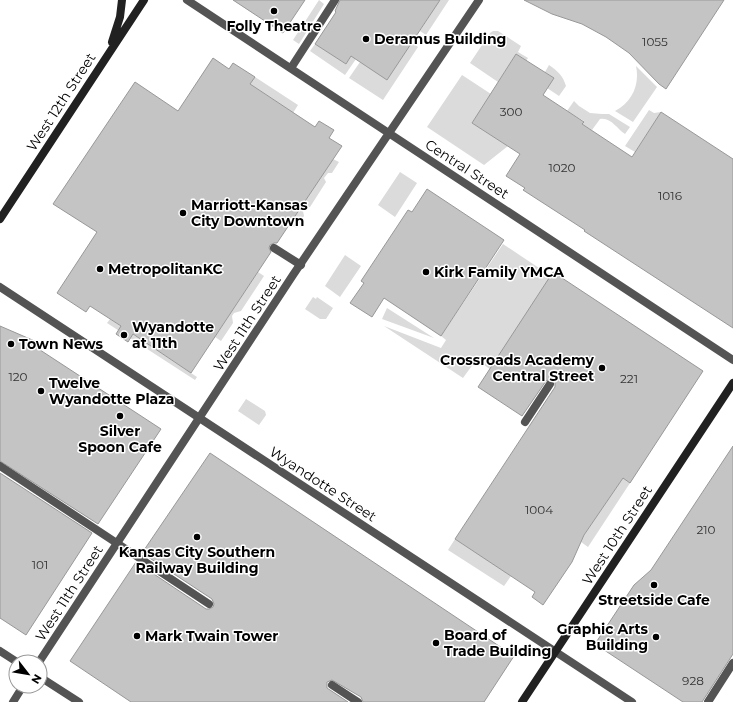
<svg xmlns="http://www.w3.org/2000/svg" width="733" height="702" font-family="Montserrat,sans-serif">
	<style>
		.green { fill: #dbdbdb }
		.building { fill: #c4c4c4; stroke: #989898 }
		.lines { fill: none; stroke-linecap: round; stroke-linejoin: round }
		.service { stroke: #545454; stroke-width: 8 }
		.minor { stroke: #545454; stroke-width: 8 }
		.tertiary { stroke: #545454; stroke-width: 8 }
		.secondary { stroke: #212121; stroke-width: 8 }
		.poi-dot { fill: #000; stroke: #fff; stroke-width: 1.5 }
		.labels { text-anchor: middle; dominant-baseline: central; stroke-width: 3; stroke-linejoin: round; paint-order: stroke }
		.number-label { font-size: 12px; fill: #313131 }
		.poi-label { font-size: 14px; font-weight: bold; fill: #000; stroke: #fff; text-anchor: start }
		.street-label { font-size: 14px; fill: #000; stroke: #fff }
	</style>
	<rect width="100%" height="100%" fill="#fff"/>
	<path class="green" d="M319,0l5,4 -25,40 -6,-4z
		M440,0h9l-23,35 -6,-4z
		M493,31h5l23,15 -3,6 10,6 -2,3 -10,-7 -18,28 -28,-19 20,-30z
		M412,42l6,5 -35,53 -34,-22 11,-16 27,18z
		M315,44l31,20 5,-8 5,3 -11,16 -35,-24z
		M549,65c9,6 14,11 17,21l-7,10 -12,-8 7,-10 -9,-6z
		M636,66l21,21 -24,35 -18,-11c17,-9 25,-26 21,-45z
		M462,75l29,19 -19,29 36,23 -24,19 -57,-38z
		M255,77l43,28 -5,8 -43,-29z
		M574,101l5,5 11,7 12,1h7l21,13 -5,7c-8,-5 -14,-17 -25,-15l-8,11 -10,-6 2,-3 -17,-10z
		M649,110l5,3 7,-1 -26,40 -10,-6z
		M333,159l6,3 -7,11h-4l-4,5 2,4 -16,25 -5,1 -2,3 1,5 -8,12 -6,-4z
		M400,172l17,11 -22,34 -17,-12z
		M503,244l48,32 -61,93 -14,-9 -13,18 -79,-52 57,22 5,-8 -5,-4z
		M345,255l16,11 -21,31 -15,-11z
		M258,272l6,4 -23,35 -7,2 -2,3 1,7 -12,18 -6,-4z
		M313,297l3,2 1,-2 16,11 -7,11h-6l-15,-10z
		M387,308l47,30 -52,-19z
		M110,319l87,58 -2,3 -88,-57z
		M246,399l19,12 1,4 -7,10 -21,-14z
		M623,478l7,5 -42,64 -7,-5 3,-7z
		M455,539l56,37 -7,10 -56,-36z"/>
	<path class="building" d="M233,0h72l-22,33z
		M340,0h100l-53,80 -36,-24 -5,8 -31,-20 21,-32 -1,-1z
		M524,0h200l-58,89 -7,-5 -30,-31 -23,-16 -24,-13 -30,-10z
		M516,54l38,24 -11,17 41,27 -2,2 50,33 29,-45 72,47v169l-149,-97 1,-1 -62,-40 2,-2 -19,-12 14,-22 -48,-31z
		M213,58l16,11 4,-6 22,14 -5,7 65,43 4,-6 15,9 -5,8 13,8 -65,97h-3l-4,2 -1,3 2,4 -80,121 -58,-39 -5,8 -12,-8 5,-8 -31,-20 -4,6 -29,-19 40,-61 -44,-28 82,-122 43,29z
		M427,189l77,51 -63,96 -57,-38 -12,19 -22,-14 14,-20 -3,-2 47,-71 4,2z
		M553,272l150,99 -73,112 -7,-5 -39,57 -12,27 -29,43 -11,-8 3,-5 -80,-53 100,-152v-5l-2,-3h-3l-4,2 -24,35 -44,-29z
		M0,326l37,16 -3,4 127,83 -63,95 -98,-63z
		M733,446v208l-31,48h-19l-88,-58 39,-59 17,-15z
		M210,453l304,203 -30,46h-121l-2,-5 -29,-17 -5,2v6l21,14h-217l-61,-41 66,-99 70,47h3l4,-2 1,-3 -2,-5 -70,-46z
		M0,473l92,60 -66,102 -26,-17z"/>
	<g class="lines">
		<path class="service" d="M291,68l44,-68
			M274,248l27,17
			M525,422l25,-38
			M0,466l209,138
			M332,685l26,17
			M708,702l25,-39"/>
		<path class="minor" d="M0,287l632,415
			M0,651l17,11
			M40,677l39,25"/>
		<path class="tertiary" d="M187,0l546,360
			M39,662l254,-387 186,-275
			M13,702l10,-16"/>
		<path class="secondary" d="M112,42l8,-25 2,-17
			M0,219l144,-219
			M522,702l211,-319"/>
	</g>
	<g class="poi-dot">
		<circle cx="274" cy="11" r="4"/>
		<circle cx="366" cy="39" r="4"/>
		<circle cx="183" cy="213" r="4"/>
		<circle cx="100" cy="269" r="4"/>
		<circle cx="426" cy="272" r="4"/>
		<circle cx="124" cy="335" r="4"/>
		<circle cx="11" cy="344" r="4"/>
		<circle cx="602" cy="368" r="4"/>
		<circle cx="41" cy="391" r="4"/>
		<circle cx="120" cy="416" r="4"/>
		<circle cx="197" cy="537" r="4"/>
		<circle cx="654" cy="585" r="4"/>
		<circle cx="137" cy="636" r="4"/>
		<circle cx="656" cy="637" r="4"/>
		<circle cx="436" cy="643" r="4"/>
	</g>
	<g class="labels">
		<g class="number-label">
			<text x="655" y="41">1055</text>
			<text x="511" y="111">300</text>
			<text x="562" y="167">1020</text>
			<text x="670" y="195">1016</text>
			<text x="18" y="376">120</text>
			<text x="629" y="378">221</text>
			<text x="539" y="509">1004</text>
			<text x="706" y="529">210</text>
			<text x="40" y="564">101</text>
			<text x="693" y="680">928</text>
		</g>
		<g class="poi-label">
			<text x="274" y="26" text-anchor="middle">Folly Theatre</text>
			<text x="374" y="39">Deramus Building</text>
			<text x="191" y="205">Marriott-Kansas<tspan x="191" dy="16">City Downtown</tspan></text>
			<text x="108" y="269">MetropolitanKC</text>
			<text x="434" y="272">Kirk Family YMCA</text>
			<text x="132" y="327">Wyandotte<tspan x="132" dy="16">at 11th</tspan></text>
			<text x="19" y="344">Town News</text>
			<text x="594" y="360" text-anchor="end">Crossroads Academy<tspan x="594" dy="16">Central Street</tspan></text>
			<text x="49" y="383">Twelve<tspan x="49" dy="16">Wyandotte Plaza</tspan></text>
			<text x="120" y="431" text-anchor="middle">Silver<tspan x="120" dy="16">Spoon Cafe</tspan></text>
			<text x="197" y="552" text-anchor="middle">Kansas City Southern<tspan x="197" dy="16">Railway Building</tspan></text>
			<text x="654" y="600" text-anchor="middle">Streetside Cafe</text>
			<text x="648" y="629" text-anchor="end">Graphic Arts<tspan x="648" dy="16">Building</tspan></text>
			<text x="444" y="635">Board of<tspan x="444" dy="16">Trade Building</tspan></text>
			<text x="145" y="636">Mark Twain Tower</text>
		</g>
		<g class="street-label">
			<text transform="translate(61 102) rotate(-57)">West 12th Street</text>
			<text transform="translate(467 169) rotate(33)">Central Street</text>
			<text transform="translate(247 323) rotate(-57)">West 11th Street</text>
			<text transform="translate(323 484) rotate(33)">Wyandotte Street</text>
			<text transform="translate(617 535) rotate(-57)">West 10th Street</text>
			<text transform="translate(69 593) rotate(-57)">West 11th Street</text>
		</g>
	</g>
	<g transform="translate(28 674) rotate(121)"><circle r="19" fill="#ffffff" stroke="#999999"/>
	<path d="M0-3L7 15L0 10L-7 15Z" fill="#000000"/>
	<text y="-6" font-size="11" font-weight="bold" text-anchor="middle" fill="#000000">N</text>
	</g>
</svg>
